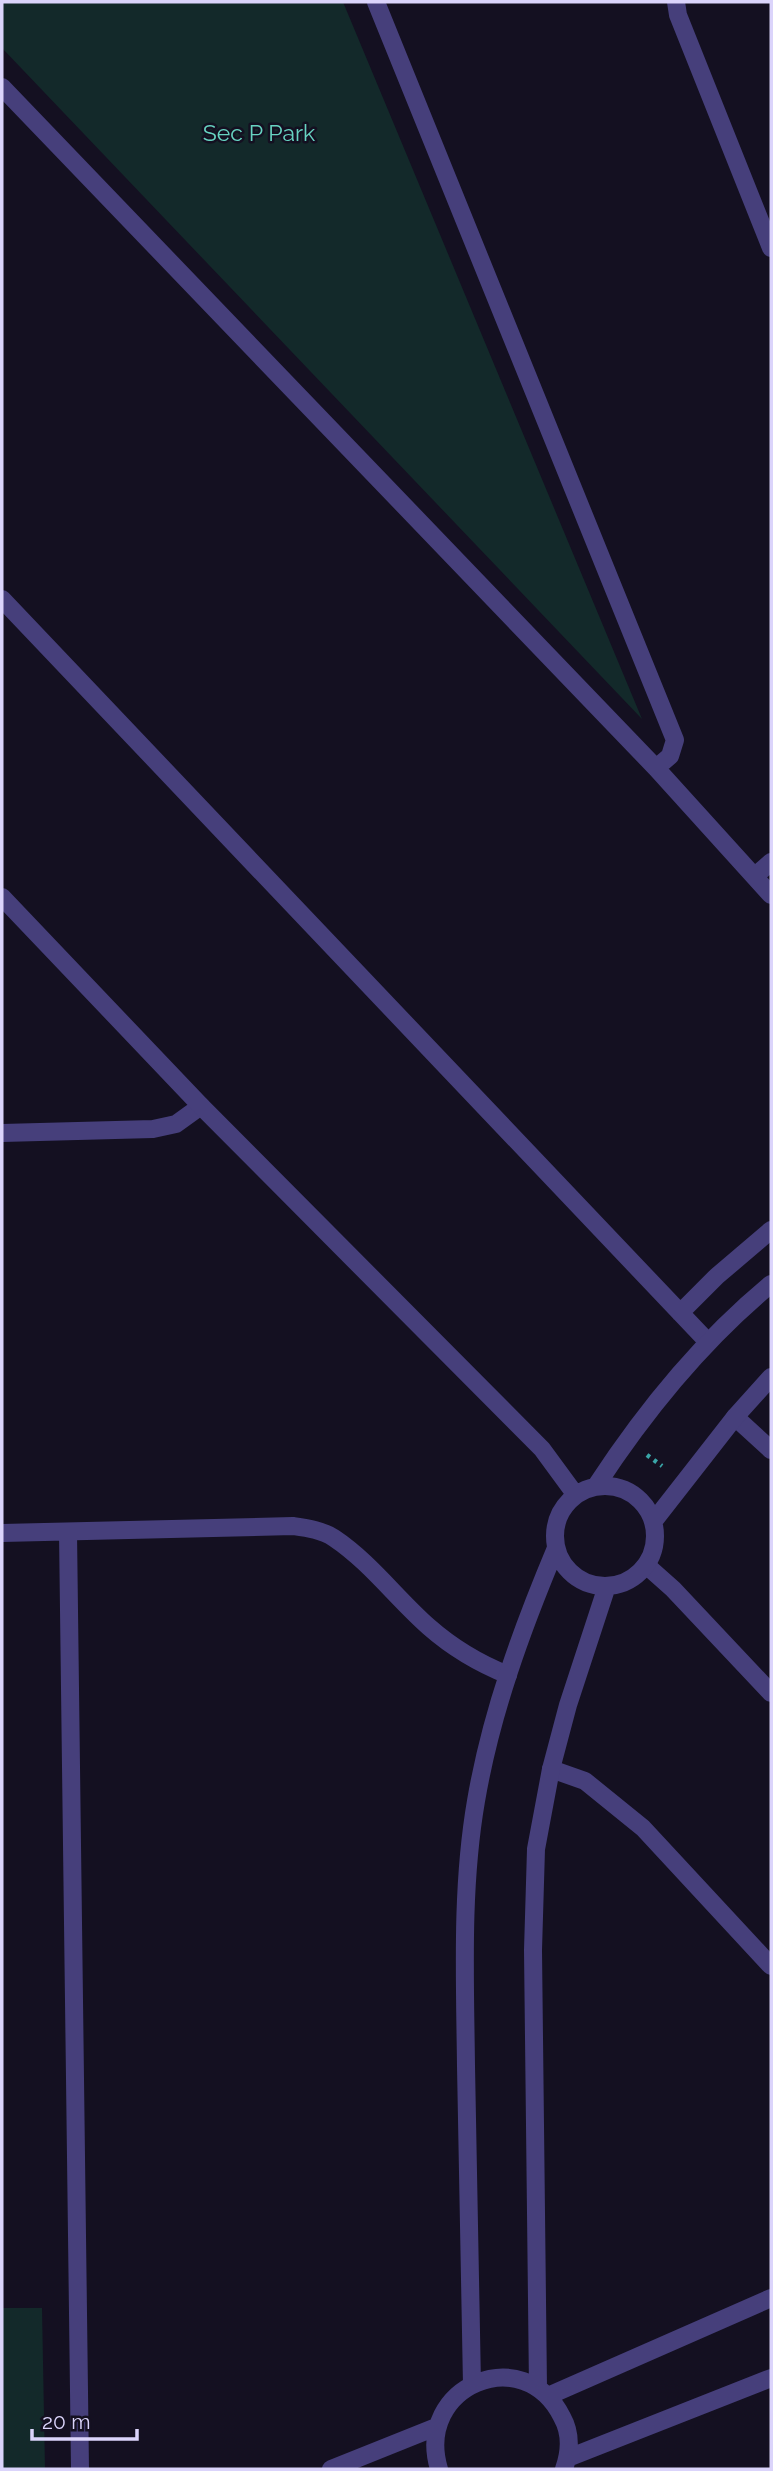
<svg xmlns="http://www.w3.org/2000/svg" width="773" height="2471" font-family="Raleway,sans-serif">
	<style>
		.green { fill: #13292a }
		.lines { fill: none; stroke-linecap: round; stroke-linejoin: round }
		.path { stroke: #3aa6a8; stroke-width: 4.5; stroke-dasharray: 3.5 5; stroke-linecap: butt }
		.minor { stroke: #463f7b; stroke-width: 18 }
		.tertiary { stroke: #463f7b; stroke-width: 18 }
		.labels { text-anchor: middle; dominant-baseline: central; stroke-width: 5; stroke-linejoin: round; paint-order: stroke }
		.park-label { font-size: 23px; fill: #67d3c1; stroke: #141021 }
	</style>
	<rect width="100%" height="100%" fill="#141021"/>
	<path class="green" d="M2,2h341l299,717 -640,-671z
		M2,2308h40l3,161h-43z"/>
	<g class="lines">
		<path class="path" d="M647,1455l15,11"/>
		<path class="minor" d="M376,2l299,738 -5,16 -14,12
			M676,2l2,13 93,233
			M2,87l654,681 115,127
			M2,599l706,743
			M755,876l16,-14
			M2,1133l151,-4 23,-5 25,-18
			M680,1313l37,-37 54,-46
			M735,1417l36,33
			M68,1532l12,937
			M2,1533l291,-7c14,2 29,4 41,12 36,24 63,61 95,89 25,22 49,36 79,48
			M646,1565l27,24 98,104
			M551,1769l34,12 58,47 128,138"/>
		<path class="tertiary" d="M2,897l199,209 341,343 33,45
			M596,1486c49,-75 106,-145 175,-202
			M555 1536a50 50 0 1 1 100 0a50 50 0 1 1-100 0Z
			M653,1522l82,-105 36,-40
			M472,2385c-2,-107 -4,-213 -6,-319 -1,-88 -5,-178 10,-265 15,-88 46,-172 80,-253
			M538,2388l-5,-438 3,-101 15,-80 17,-64 39,-119
			M548,2396l223,-98
			M568,2458l203,-80
			M331,2469l105,-42
			M439,2469c-25,-83 85,-129 123,-52 9,16 8,35 2,52"/>
	</g>
	<g class="labels">
		<g class="park-label">
			<text x="259" y="132">Sec P Park</text>
		</g>
	</g>
	<rect width="773" height="2471" fill="none" stroke="#dbd4fb" stroke-width="7"/>
	<path d="M32 2429v10h105v-10" fill="none" stroke="#dbd4fb" stroke-width="3.5"/>
	<text x="42" y="2429" font-size="21" fill="#dbd4fb" stroke="#141021" stroke-width="5" paint-order="stroke">20 m</text>
</svg>
